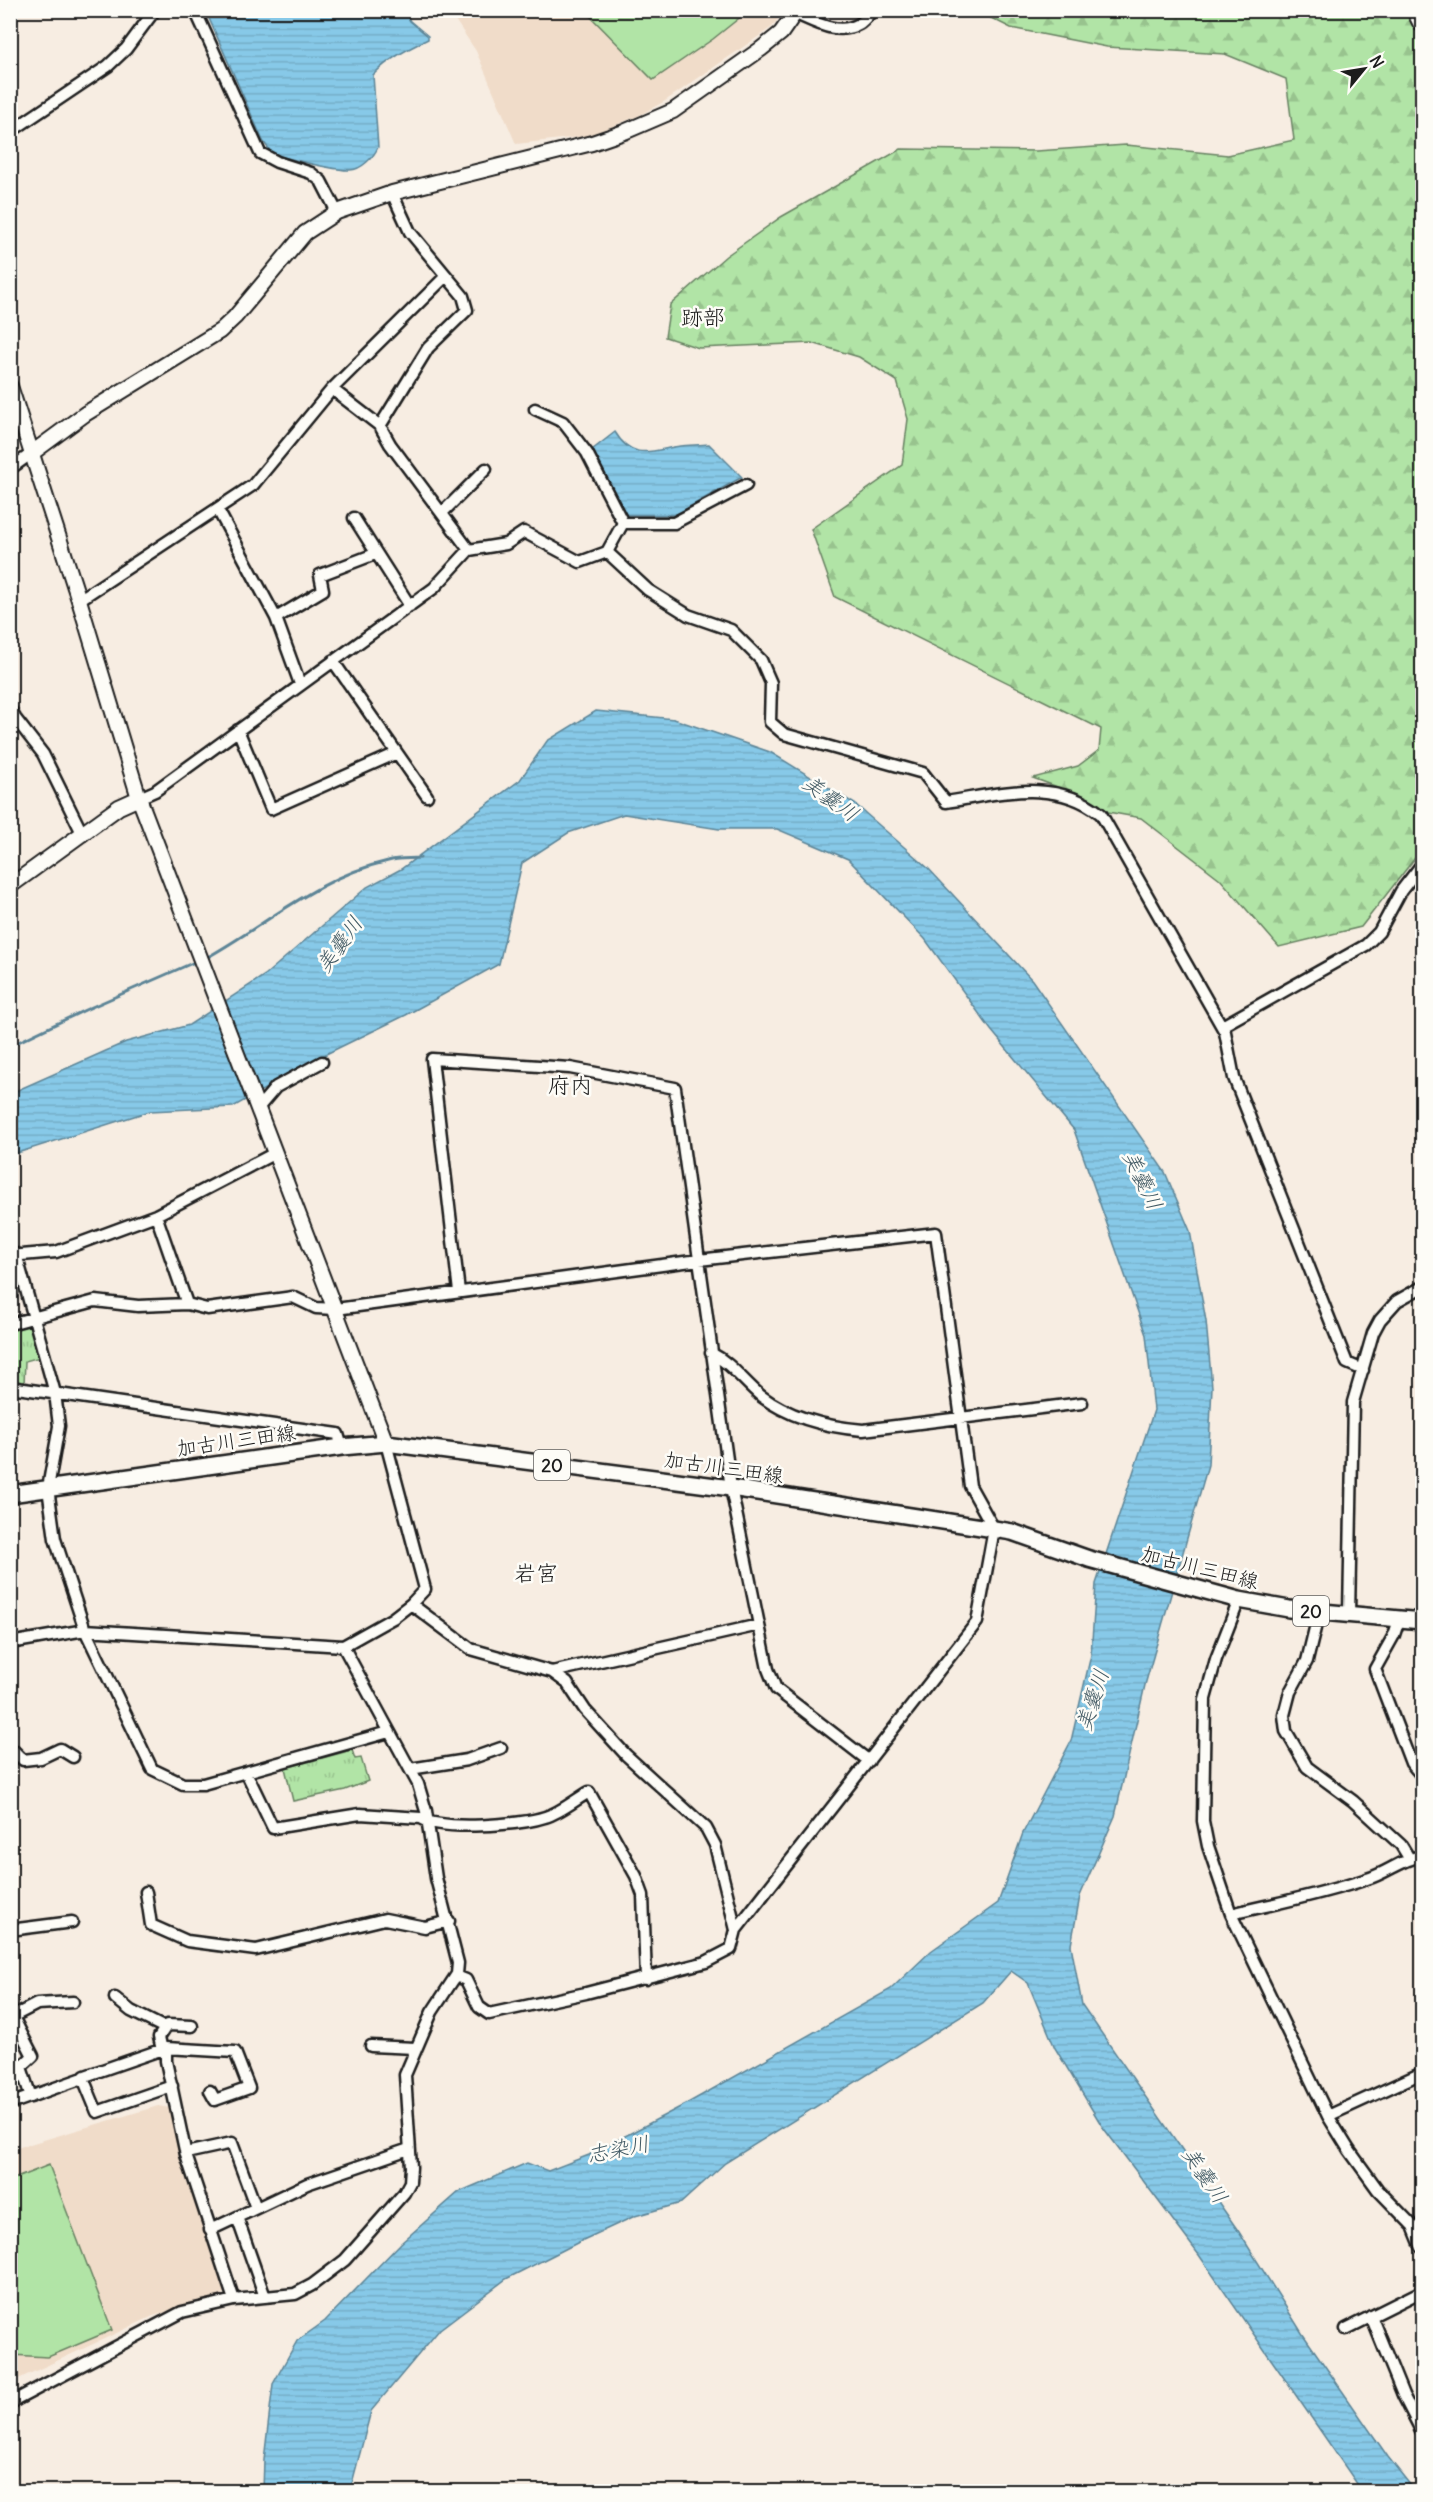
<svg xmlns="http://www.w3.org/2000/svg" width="1433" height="2502" font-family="Delius,'Klee One',sans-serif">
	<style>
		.built { fill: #f0dcc9 }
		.forest { fill: url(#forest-firs); stroke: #668061; stroke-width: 1.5 }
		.park { fill: url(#park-tufts); stroke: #668061; stroke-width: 1.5 }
		.pitch { fill: #b1e4a6; stroke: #668061; stroke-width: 1.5 }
		.water { fill: url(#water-rules); stroke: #5c8496; stroke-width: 1.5 }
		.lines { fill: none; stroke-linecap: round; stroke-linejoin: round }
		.stream { stroke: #5c8496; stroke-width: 3 }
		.street-casing { stroke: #1c1c1c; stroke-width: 15 }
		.secondary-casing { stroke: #1c1c1c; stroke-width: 18 }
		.primary-casing { stroke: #1c1c1c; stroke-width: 20 }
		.highway-casing { stroke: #1c1c1c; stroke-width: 22 }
		.street { stroke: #fdfcf7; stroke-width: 10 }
		.secondary { stroke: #fdfcf7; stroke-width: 14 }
		.primary { stroke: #fdfcf7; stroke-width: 15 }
		.highway { stroke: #fdfcf7; stroke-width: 18 }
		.labels { text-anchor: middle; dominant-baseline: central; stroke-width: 5; stroke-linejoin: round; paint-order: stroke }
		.shield { fill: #fdfcf7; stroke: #605f5e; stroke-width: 1.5 }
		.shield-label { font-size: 18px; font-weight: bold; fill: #1c1c1c }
		.street-label { font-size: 20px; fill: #1c1c1c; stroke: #fdfcf7 }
		.water-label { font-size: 21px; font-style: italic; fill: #415963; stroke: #fdfcf7 }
		.quarter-label { font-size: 22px; fill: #1c1c1c; stroke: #fdfcf7 }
	</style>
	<defs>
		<pattern id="forest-firs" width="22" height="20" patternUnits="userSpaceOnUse" patternTransform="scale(1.5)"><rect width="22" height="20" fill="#b1e4a6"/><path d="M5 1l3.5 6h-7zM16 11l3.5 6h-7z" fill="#98c38e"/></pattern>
		<pattern id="park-tufts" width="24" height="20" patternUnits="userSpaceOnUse" patternTransform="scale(1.5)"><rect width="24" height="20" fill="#b1e4a6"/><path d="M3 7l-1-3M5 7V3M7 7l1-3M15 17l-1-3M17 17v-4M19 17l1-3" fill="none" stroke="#98c38e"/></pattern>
		<pattern id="water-rules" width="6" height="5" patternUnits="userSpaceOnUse" patternTransform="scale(1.5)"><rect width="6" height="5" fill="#87c9e8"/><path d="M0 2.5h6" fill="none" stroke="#74acc6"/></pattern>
	</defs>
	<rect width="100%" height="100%" fill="#f7ede2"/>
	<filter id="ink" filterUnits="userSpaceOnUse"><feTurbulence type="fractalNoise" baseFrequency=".0167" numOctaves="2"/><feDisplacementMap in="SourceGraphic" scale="12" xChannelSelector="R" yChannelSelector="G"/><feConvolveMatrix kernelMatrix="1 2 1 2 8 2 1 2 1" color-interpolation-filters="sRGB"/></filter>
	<g filter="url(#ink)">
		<path class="built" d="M449,11h335l-12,16 -107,74 -27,15 -50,20 -72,8 -40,-93z
			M158,2106l12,2 56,181 -5,7 -68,20 -139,65 -4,-7v-224z"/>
		<path class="forest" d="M977,11h445v838l-61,78 -82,20 -59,-68 -79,-61 -33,-6 -26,-16 -49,-18 45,-12 21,-16 2,-21 -266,-132 -24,-68 91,-64 6,-46 -11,-38 -38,-24 -47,-14 -113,5 -34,-11 5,-32 56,-49 55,-39 120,-68 135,2 90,-6 102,10 66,-15 -8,-61 -61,-25 -118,-7 -96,-19z"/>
		<path class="park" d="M32,1325l8,32 -15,4 -1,23 -13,-2v-53z
			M352,1750l3,9 6,-1 7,23 -23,9 -52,11 -8,-33z"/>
		<path class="pitch" d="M585,11h163l-35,28 -60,41z
			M49,2165l63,165 -64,27 -37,-2v-175z"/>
		<path class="water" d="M208,11h196l6,10 18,15v3c-20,10 -40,20 -55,36l5,72c-4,10 -17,23 -28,23 -15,1 -54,-10 -71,-14l-8,-4 -8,-11 -55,-125z
			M615,432c18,30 38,18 65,14 9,-1 19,-1 29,-2l33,33 -67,38h-49l-34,-65z
			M596,711l78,8 96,33 85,52 73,64 104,112 133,192 25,59 16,90 6,66 -4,78 -63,220 -30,131 -35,80 -9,49 11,60 157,227 63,101 86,124 27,34h-53l-163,-236 -97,-129 -47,-78 -27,-65 -17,-12 -28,32 -258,160 -44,40 -46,13 -52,24 -77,39 -66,50 -69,82 -21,80h-87l1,-31 9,-76 24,-43 28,-20 76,-78 58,-51 68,-29 21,8 41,-16 97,-51 205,-115 40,-38 67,-48 25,-70 48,-92 20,-86 5,-71 58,-174 -8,-75 -72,-205 -83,-100 -66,-91 -77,-80 -71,-30h-58l-95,-15 -56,19 -46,30 -23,101 -93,51 -82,40 -91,52 -83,4 -139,44v-62l115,-51 63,-17 76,-50 102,-88 34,-18 119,-89 27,-39z"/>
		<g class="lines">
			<path class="stream" d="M206,958c61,-34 112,-81 182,-97 10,-3 21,-2 32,-3
				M10,1046l75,-36 112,-49"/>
			<defs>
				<path id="street" d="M195,10l65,143 17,9 34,11 10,8 16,31
					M796,14c19,8 42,22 63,10 5,-3 10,-10 14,-14
					M10,132l98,-66 18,-17 29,-39
					M332,389l48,37 10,18 79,106
					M535,409l28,13 24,31 36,70h51l72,-38
					M380,426l48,-78 39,-38 -4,-14 -53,-64 -18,-39
					M10,469l22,-16
					M218,510l58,108 24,66
					M442,513l44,-44
					M354,518l56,88
					M607,552l41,38 40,25 43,15 30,30 10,23 -1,39 14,12 139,39 23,29c53,-8 109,-25 155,12l124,218 9,46 113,285 16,7
					M79,600l174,-115 79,-96 114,-113
					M276,618l47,-28 -3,-15 55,-21
					M333,661l94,135
					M10,709l5,9 28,36 40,81
					M238,730l33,79 126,-56
					M139,798l16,-7 279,-203 35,-38 37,-6 18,-12 56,30 27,-10 16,-29
					M1222,1026l144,-81 13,-13 22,-41 21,-27
					M259,1107l17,-20 46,-25
					M156,1215l31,89
					M16,1254l39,139 4,33 -11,62 7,51 30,91 67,139 31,15h20l186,-52
					M10,1256l46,-4 100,-37 119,-62
					M459,1292l-27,-233 138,9 105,20 56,400 37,181 8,20 93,72
					M10,1324l85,-23 43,5 49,-2 20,5 86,-12 23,11 20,1 363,-49 237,-27 34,253 24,43 -17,93 -241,308 -5,19 -25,13 -120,31 -97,21 -10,-7 -13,-27 -10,-4
					M711,1353c20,10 33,29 50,43 29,22 66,31 102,34l219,-27
					M10,1387l328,47 4,13
					M1239,1600l-23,59 -11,40 -2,122 5,25 23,68 97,202 21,34 29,40 35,36 9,22
					M411,1604l60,45 81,23 15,11 18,27 41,45 80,73 9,17 21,85
					M1319,1612l-12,49 -17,31 -6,23 2,16 21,36 46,34 48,44 8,13
					M1349,1615l4,-213 20,-69 7,-13 17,-19 25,-14
					M1399,1620l-5,15 -19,34 36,94 11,13
					M10,1643l75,-13 258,16 50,-28 18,-14 14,-15 -39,-146
					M552,1672l207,-47
					M10,1747l13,13 18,-2 19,-9 13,8
					M410,1769l57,-9 34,-12
					M246,1772l27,56 87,-14 61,4c20,13 100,7 124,-1 15,-4 30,-17 44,-25l47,84 7,19 3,84
					M146,1892l5,33 36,16 69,9 129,-31 40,8 24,-6
					M1231,1914c46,-11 92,-20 136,-35 20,-6 35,-20 55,-23
					M10,1930l62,-8
					M115,1998l16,13 34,17
					M10,2011l23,45 -12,11 10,30
					M10,2018l27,-14 36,-2
					M371,2046l44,2
					M166,2048v13l20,94 48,145
					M162,2050l-3,-13 8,-12 25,1
					M172,2086l-75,26 -14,-34 2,-2 81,-28 69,4 14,36 -34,12 -5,-9
					M10,2104l73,-26
					M1328,2116l94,-43
					M186,2153l46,-10 24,65
					M237,2217l28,80
					M210,2230l97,-46 102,-35
					M1371,2316l32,79 19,37
					M1346,2329l76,-38
					M10,2400l2,2 170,-90 52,-12 61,-6 17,-9 33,-25 59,-67 6,-11 1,-15 -6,-92 27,-63 25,-38 1,-11 -22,-85 -10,-67 -8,-27 -75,-138"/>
				<path id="secondary" d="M10,386l69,214 60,198 247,645
					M32,453l53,-39 135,-83 15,-14 70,-84 32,-21 55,-19 200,-50 32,-11 49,-21 88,-62 20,-16 16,-23
					M10,886l109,-79 20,-9
					M10,2403l2,-1"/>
				<path id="primary" d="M10,1494l332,-47 44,-4 345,45 263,41 18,3 77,27 150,41 50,9 133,12"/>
				<path id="highway" d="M1416,10l6,12"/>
			</defs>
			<use href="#street" class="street-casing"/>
			<use href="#secondary" class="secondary-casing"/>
			<use href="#primary" class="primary-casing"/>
			<use href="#highway" class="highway-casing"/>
			<use href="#street" class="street"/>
			<use href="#secondary" class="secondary"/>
			<use href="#primary" class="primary"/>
			<use href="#highway" class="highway"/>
		</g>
	</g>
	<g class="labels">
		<g class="shield">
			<rect x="534" y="1450" width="36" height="30" rx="4.5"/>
			<rect x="1293" y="1596" width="36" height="30" rx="4.5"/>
		</g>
		<g class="shield-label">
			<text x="552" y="1465">20</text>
			<text x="1311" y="1611">20</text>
		</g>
		<g class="street-label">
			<text transform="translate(236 1440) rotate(-8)">加古川三田線</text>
			<text transform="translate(724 1467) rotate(8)">加古川三田線</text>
			<text transform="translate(1200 1567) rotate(14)">加古川三田線</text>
		</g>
		<g class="water-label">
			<text transform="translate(831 798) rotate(36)">美嚢川</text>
			<text transform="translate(339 944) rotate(-54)">美嚢川</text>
			<text transform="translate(1143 1180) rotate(64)">美嚢川</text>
			<text transform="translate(1092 1700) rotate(-72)">美嚢川</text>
			<text transform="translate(618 2149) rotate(-11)">志染川</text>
			<text transform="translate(1205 2175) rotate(56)">美嚢川</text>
		</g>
		<g class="quarter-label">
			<text x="703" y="317">跡部</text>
			<text x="570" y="1085">府内</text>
			<text x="536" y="1573">岩宮</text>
		</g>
	</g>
	<rect width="1433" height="2502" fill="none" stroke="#fdfcf7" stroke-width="36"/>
	<rect x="18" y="18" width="1397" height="2466" fill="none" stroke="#1c1c1c" stroke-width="2" filter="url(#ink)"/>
	<g transform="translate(1364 69) rotate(60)" stroke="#fdfcf7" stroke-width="4.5" paint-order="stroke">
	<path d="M0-4.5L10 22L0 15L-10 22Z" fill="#1c1c1c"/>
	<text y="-9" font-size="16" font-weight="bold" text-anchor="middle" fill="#1c1c1c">N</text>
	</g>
</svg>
